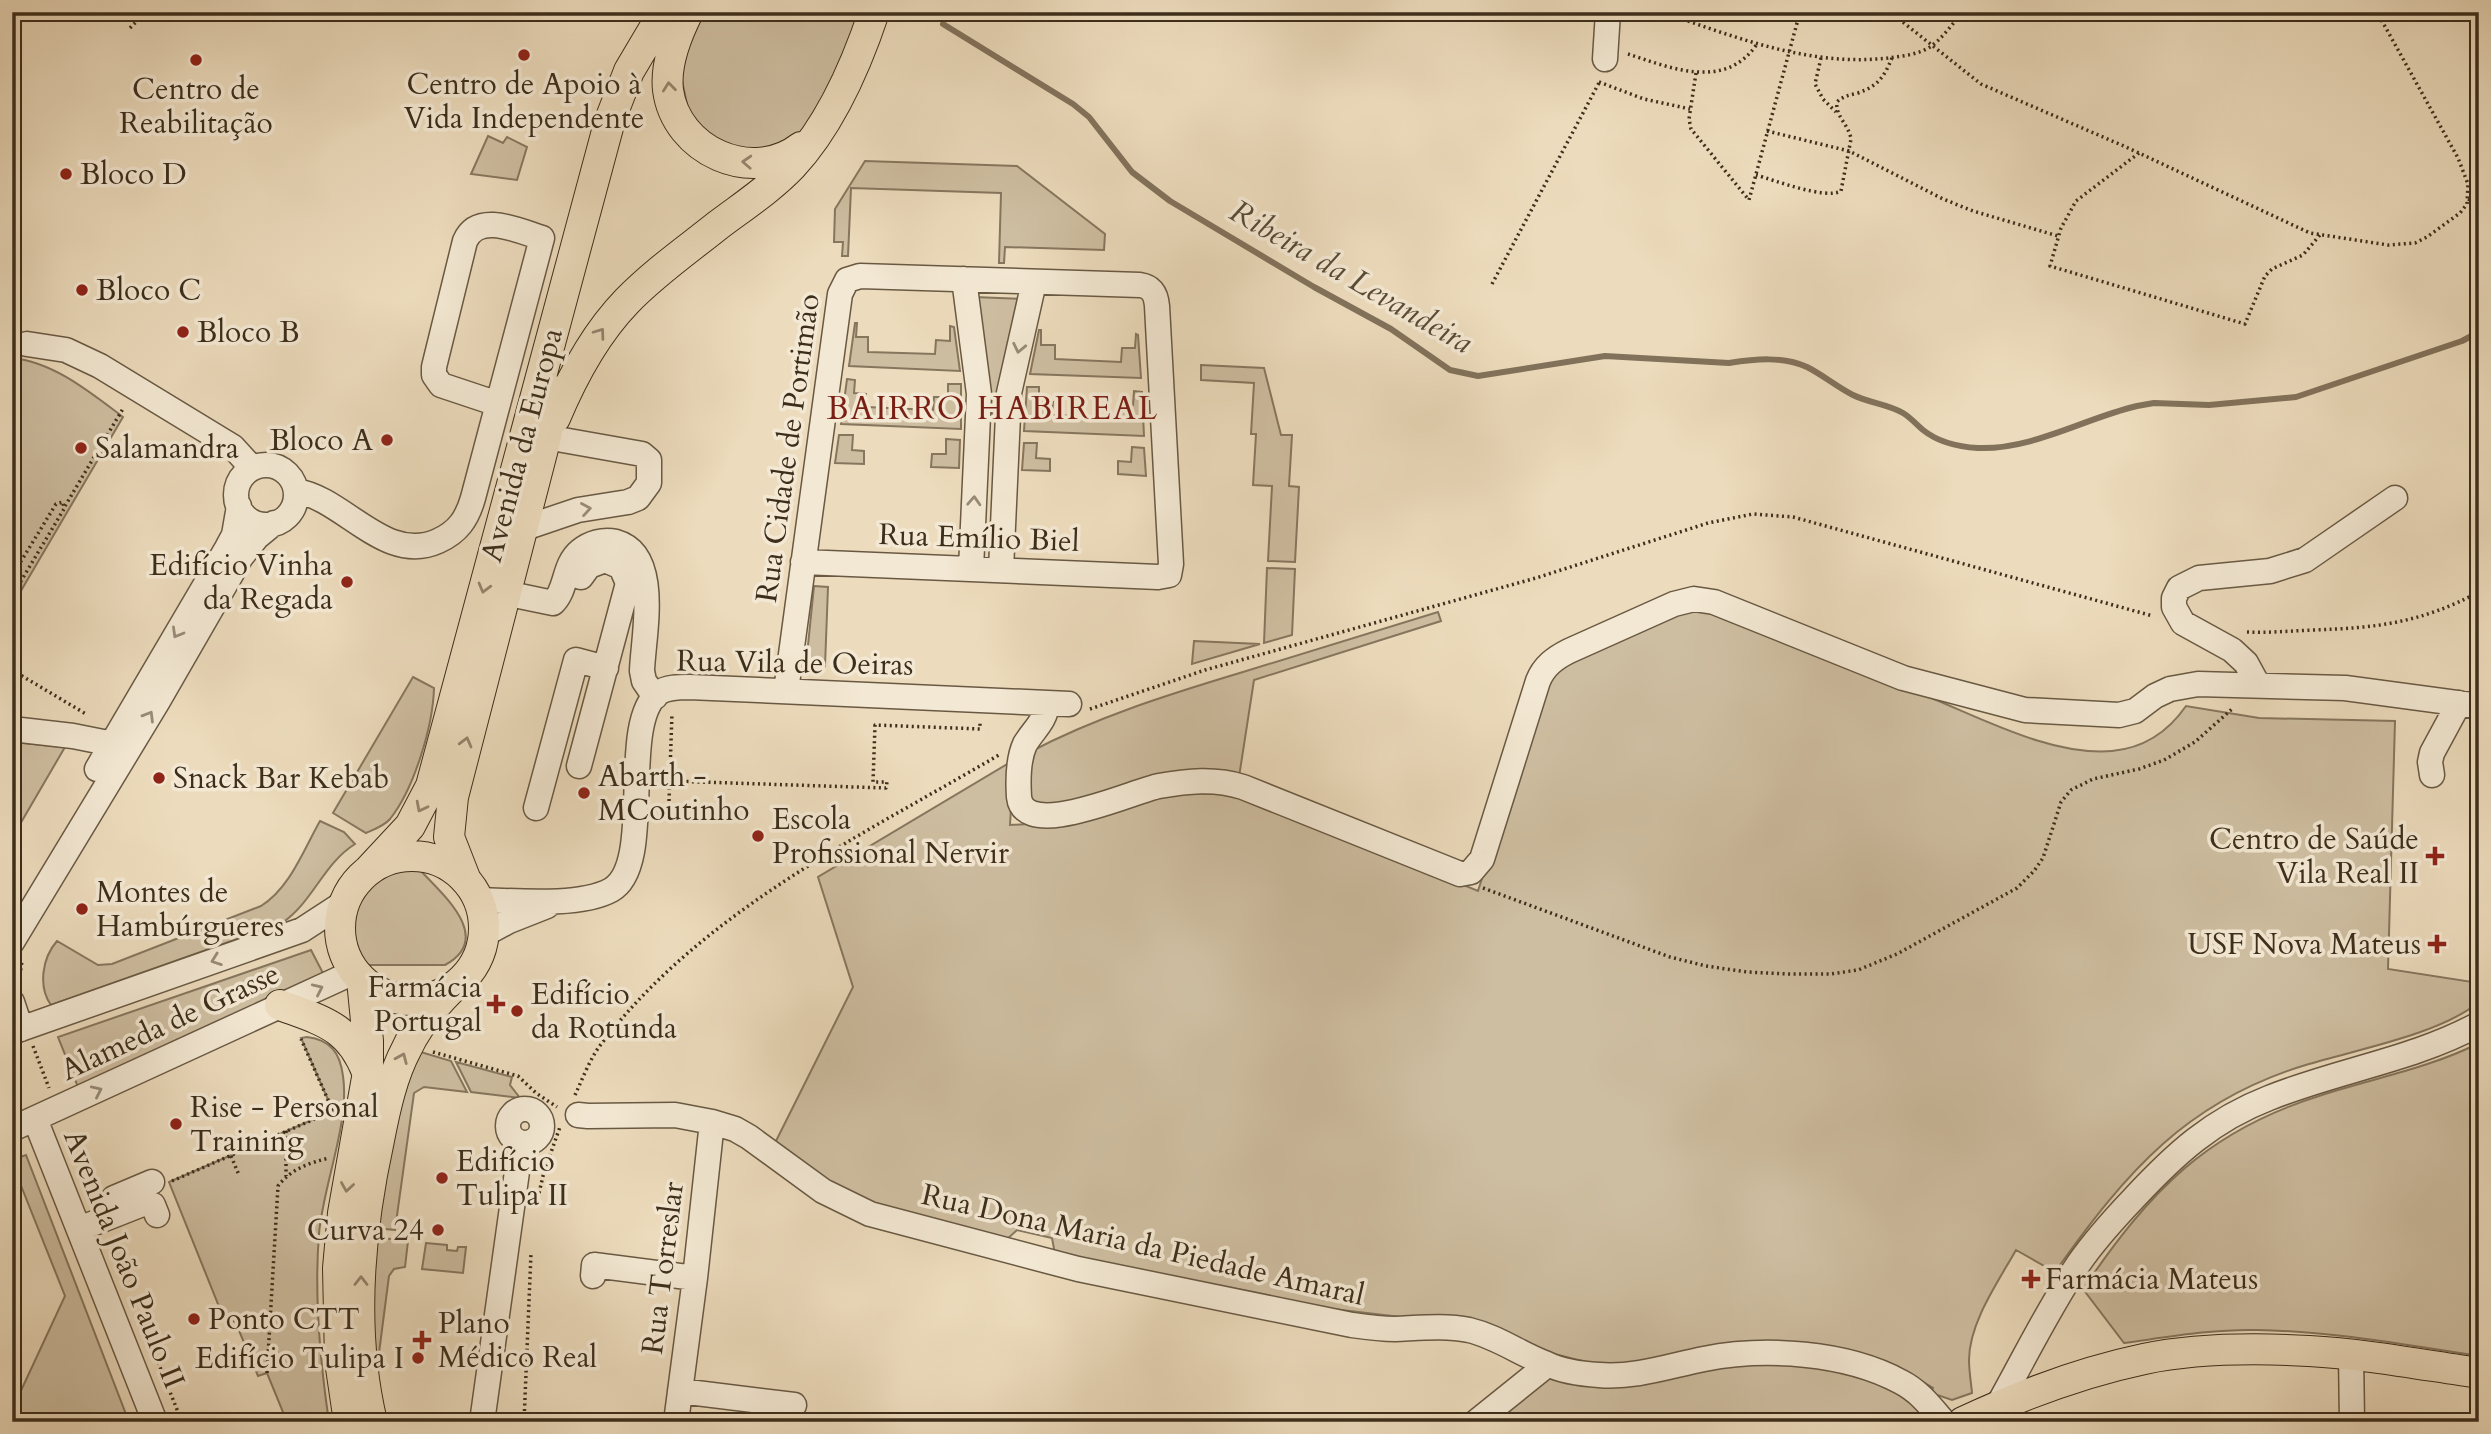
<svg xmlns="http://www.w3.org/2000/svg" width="2491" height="1434" font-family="Cardo,serif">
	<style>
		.green { fill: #cebea1; stroke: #86765e; stroke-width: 2 }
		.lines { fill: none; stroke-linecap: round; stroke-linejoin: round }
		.stream { stroke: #82725b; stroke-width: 6 }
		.minor-casing { stroke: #695943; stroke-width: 27 }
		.major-casing { stroke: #3d2e1b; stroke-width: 32 }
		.path { stroke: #3d2e1b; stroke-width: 3.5; stroke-dasharray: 2 3.5; stroke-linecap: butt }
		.minor { stroke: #f3e8d3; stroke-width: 24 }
		.major { stroke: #ecdbbc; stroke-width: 30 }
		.oneway { stroke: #94846c }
		.oneway2 { stroke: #988b77 }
		.poi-dot { fill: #8f2418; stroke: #f3e8d3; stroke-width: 2.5 }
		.labels { text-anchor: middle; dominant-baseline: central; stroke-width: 7; stroke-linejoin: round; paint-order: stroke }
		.poi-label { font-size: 30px; fill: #3d2e1b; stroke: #f3e8d3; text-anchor: start }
		.street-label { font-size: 30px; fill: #3d2e1b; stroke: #f3e8d3 }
		.water-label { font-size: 32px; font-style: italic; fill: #5a4a36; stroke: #f3e8d3 }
		.neighbourhood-label { font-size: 32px; letter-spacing: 2px; fill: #7a1f14; stroke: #f3e8d3 }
	</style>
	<rect width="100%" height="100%" fill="#ecdbbc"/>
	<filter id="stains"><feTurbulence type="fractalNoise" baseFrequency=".00286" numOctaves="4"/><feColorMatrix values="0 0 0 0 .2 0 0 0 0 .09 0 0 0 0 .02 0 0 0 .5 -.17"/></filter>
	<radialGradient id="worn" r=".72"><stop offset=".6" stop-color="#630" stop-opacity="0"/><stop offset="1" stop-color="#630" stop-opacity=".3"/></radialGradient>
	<path class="green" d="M699,12h166l-28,73 -37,49 -21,11 -21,6 -20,-3 -31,-14 -19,-25 -7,-33 8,-39z
		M488,136l15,7 4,-6 20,10 -10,33 -46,-6z
		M865,161l152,5 88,68 -1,16 -99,-3 -1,16h-5l2,-70 -150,-5 -3,68h-6l1,-14h-9l1,-33z
		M974,297l48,2 -22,115 -14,-1z
		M855,323h2l-1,14h12v15l67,2 1,-14 14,1v-15l4,1 6,44 -111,-5z
		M1039,330h2v15h14v14l66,3 1,-14h13l1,-14 2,1 3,43 -111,-4z
		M12,358c42,4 79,35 111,59l-111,189z
		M1201,365l63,3 17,67h11l-3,51 10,1 -4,75 -27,-1 4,-75 -19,-1 3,-51h-5l3,-51 -53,-3z
		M847,379l8,1 -1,13 12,1v13l67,3 1,-13h14v-13h13v45l-120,-5z
		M1027,387h12v14l14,1 -1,13 67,3 1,-13h13l1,-14 8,1 2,44 -120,-5z
		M839,435h14l-1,15 12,1v13l-29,-1z
		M946,439l14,1 -1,28 -28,-1 1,-13h14z
		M1024,443h13l-1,15 14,1v12l-28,-1z
		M1132,447l12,1 2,28 -28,-2v-13l13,1z
		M1267,568l28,1 -3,66 -28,8z
		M814,586l14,1 -3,79 -19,-1z
		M1679,611h37c71,28 142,57 213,86 54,22 123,59 183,54 32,-3 56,-19 74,-45l73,12 136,3 -7,248 91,14v19c-39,32 -120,47 -170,62 -122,36 -183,108 -254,208l-39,-22c-18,32 -47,73 -47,110 0,11 2,22 3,33l-20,7 -21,-7 2,-5 -32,-19 -38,-9 -222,5 -51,-2 -36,-9 -60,-26 -195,-23 -244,-51 -3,-16 -35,-8 -12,11 -85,-21 -76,-27 -69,-50 78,-156 -35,-110 196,-117 -4,65 53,-3 105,-30 75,3 235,96 66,-209 15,-18z
		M1438,612l3,9 -187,59 -15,97 -178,29 -30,-4 -3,-49c68,-36 142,-59 215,-81 65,-20 130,-40 195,-60z
		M1194,641l66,3 -68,20z
		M413,677l21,11c-1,38 -20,101 -44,131 -6,7 -15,10 -24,14l-33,-20z
		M12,742l53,5 -53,91z
		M320,821l24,11 11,12c-32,20 -42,58 -73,79l-231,82c-13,-18 -9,-47 6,-64l41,24 14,-1 149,-58c29,-18 43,-57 59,-85z
		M398,868l21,1c23,25 76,69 26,96h-77c-37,-36 -14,-83 30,-97z
		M311,950l14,27 -247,110 -20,-50z
		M307,1037c24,3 33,16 36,39 7,47 -20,109 -24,158 -5,62 1,127 10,188h-54l10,-5 -18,-44 -9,3 -23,-55 -9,3 -57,-142 164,-71 -32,-73z
		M2479,1043v313c-74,-11 -148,-25 -222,-26 -45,-1 -89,7 -133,13l-41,-54c67,-98 123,-158 239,-194 52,-17 108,-27 157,-52z
		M414,1050l37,11 16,31 -43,-5 -10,6 -19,137 -21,-2 4,-35z
		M456,1062l56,15 -2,8 10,13 -49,-6z
		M26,1155l103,267h-117v-12l53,-114 -53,-133v-3z
		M373,1237l35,4 -3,26 -11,2 -5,7 -12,92 -4,-32z
		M426,1243l21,2v5l10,1 1,-4h8l-3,26 -41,-4z
		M1800,1363c46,10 87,15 122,51l-11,8h-425l64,-44 167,-12z"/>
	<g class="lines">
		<path class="stream" d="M943,24l130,80 16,13 43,55 38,29 144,86 77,42 59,41 28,6 127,-20 124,7c26,-4 54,-7 78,4 16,8 30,20 46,28 16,8 35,9 50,18 8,5 13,11 20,17 15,12 37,17 55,18 55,2 107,-30 159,-42l17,-3 55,2 87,-8 166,-56 17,-9"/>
		<defs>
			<path id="minor" d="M1605,59l3,-47
				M964,279l15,115 -8,175
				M27,344l39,6 34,16 133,81 19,21
				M236 495a30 30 0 1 1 60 0a30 30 0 1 1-60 0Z
				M296,491c48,7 89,74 142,50 20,-9 29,-22 35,-43l69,-260c-23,-7 -64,-27 -77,3l-31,126v8l7,10 57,19
				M522,529l56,-19 50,-8 10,-4 11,-15v-23l-7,-6 -96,-17
				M1001,570l8,-177 25,-111
				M505,593l48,10c14,-13 10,-38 27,-52 10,-8 23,-12 36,-9 46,13 27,94 26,129l2,10 11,16
				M2258,685l-12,-22 -14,-13 -49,-27 -9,-16v-9l5,-10 20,-10 71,-7 35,-11 90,-62
				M786,691l54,-397 7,-14 13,-4 280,9c13,2 16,10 17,21l14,258 -2,11 -11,2 -355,-15
				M1047,703c-1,18 -13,26 -22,41 -7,15 -7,37 -6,53 5,45 114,-6 140,-11 28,-5 56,-8 84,1l217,87 11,-2 11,-13 56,-178c6,-15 17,-23 31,-30l105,-47 20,-5 20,3 189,76 122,32 94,5 16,-4 20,-15 15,-7 28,-5 147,4 134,18
				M12,729l61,7 40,8
				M579,766l49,-183 -7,-16 -16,-7 -16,6 -8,11
				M97,769l130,-221 7,-13 5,-29
				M2432,775l-2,-13 2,-9 27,-50
				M536,808l40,-148 30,8
				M479,900c36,1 101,7 132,-10 45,-25 7,-165 47,-197 9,-6 21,-6 31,-6l380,17
				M485,934l24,-13 38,-15
				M12,942l146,-241 83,-144 16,-20 17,-14
				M12,1002l9,27
				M12,1032l290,-102 43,-28
				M508 1126a17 17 0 1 1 34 0a17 17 0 1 1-34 0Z
				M578,1115l10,1 87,-1 37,7 23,7 14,8 74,54 47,23 208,55 274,56c14,2 28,4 43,4 24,-1 50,-4 74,1 29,7 51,24 78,34 15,7 35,10 52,11 36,3 70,-9 105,-16 61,-12 142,-7 197,23 18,9 30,25 43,40
				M35,1119l120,303
				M12,1129l342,-157
				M114,1198l38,-16
				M79,1229l66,-26 8,2 4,10
				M593,1276l1,-11 101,13
				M2351,1354l1,68
				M680,1391l114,14
				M1997,1407c27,-48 51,-98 82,-144 16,-23 35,-44 55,-65 41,-44 78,-78 135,-100 69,-28 144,-38 210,-74
				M482,1422l39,-279
				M676,1422l19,-144 17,-156
				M1476,1422l71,-57"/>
			<path id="major" d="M688,12c-12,24 -23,52 -20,78 8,61 84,95 133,57
				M555,418c18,-43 40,-84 72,-117 27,-28 60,-51 90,-75 25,-19 53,-37 75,-60 39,-42 64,-100 82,-154
				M340 928a72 72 0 1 1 144 0a72 72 0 1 1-144 0Z
				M369,870l41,-44 21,-40 179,-666 19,-49 35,-59
				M465,878l-16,-41 4,-40 93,-360 8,-46
				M280,1005c43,16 69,21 87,67
				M349,1422l-9,-61 -2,-93 5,-55 25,-141v-31l-6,-61
				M372,1422c-22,-92 -13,-191 7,-282 6,-31 13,-64 28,-92 10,-22 28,-43 45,-60
				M1963,1422c58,-27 119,-50 181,-63 53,-11 112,-11 165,-8 57,3 114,14 170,22"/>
		</defs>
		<use href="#minor" class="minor-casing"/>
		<use href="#major" class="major-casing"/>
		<path class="path" d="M1662,12c73,25 147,55 226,46 14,-2 29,-3 42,-11 12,-8 23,-24 33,-35
			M1890,12l91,72 145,63 184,86 78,12 27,-2 12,-6 33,-24 7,-9 1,-20 -10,-26 -81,-146
			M130,28l16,-16
			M1628,54c43,14 97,37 129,-10
			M1821,58l-6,26 8,15 13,13
			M1696,73l-7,46 2,10 58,71 51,-188
			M1599,82l45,17 46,10
			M1767,131l82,20 94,48 30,12 85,25
			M2139,153l-63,48 -15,27 -11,38 195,58 20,-48 7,-7 31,-14 17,-20
			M1756,175c18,5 70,25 85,16l10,-52c-2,-14 -16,-23 -14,-37 6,-6 13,-7 21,-9 20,-7 26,-16 34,-35
			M2468,199l11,5
			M1492,284l108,-203
			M65,506l59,-99
			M12,576l44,-72 7,-2 1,7 -52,87
			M2247,632c21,1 43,-1 65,-2 65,-2 108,-7 167,-38
			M12,670l74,44
			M1090,709l115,-39 331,-92 172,-55 45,-9 40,3 360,99
			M670,781l216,7 1,-6h-14l2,-57 105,4v-7
			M669,801l3,-88
			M1483,888l187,69 36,9 41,6 43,2h40l28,-4 39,-16 120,-66 17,-17 9,-13 18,-56 10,-12 22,-11 46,-10 25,-9 31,-18 37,-33
			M19,981l3,-20
			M33,1046l16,42
			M433,1052l85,24 18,17 21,14
			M575,1095c8,-17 15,-37 27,-52 101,-132 257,-206 397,-288
			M286,1131v45
			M231,1156l8,19
			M172,1181l161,-70 -32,-72
			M539,1193l5,-21 16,-45
			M154,1352l28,70
			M267,1373l11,-187c13,-17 31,-23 51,-28
			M524,1422l7,-169"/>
		<use href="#minor" class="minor"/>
		<use href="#major" class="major"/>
	</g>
	<defs><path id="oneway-chevron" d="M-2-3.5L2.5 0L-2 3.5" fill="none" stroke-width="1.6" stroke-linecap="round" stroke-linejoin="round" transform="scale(1.75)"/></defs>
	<g class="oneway">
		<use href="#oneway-chevron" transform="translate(669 87) rotate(-96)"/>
		<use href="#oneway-chevron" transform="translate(747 162) rotate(-177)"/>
		<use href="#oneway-chevron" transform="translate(600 333) rotate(-54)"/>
		<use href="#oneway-chevron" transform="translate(484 588) rotate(105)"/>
		<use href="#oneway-chevron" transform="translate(466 742) rotate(-75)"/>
		<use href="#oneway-chevron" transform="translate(421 807) rotate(117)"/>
		<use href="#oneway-chevron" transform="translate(402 1058) rotate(-67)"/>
		<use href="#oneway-chevron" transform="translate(347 1187) rotate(99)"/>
		<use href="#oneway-chevron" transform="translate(361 1281) rotate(-90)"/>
	</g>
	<g class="oneway2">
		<use href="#oneway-chevron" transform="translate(1019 348) rotate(102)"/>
		<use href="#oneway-chevron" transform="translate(974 501) rotate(-87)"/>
		<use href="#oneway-chevron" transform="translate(586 509) rotate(-10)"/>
		<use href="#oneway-chevron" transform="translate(177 633) rotate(120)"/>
		<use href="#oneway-chevron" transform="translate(149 716) rotate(-59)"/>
		<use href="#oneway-chevron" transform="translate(216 960) rotate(160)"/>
		<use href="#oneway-chevron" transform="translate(318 989) rotate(-25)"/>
		<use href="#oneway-chevron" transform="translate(97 1091) rotate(-25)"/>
	</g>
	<g class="poi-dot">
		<circle cx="524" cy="55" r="7"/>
		<circle cx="196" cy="60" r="7"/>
		<circle cx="66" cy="174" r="7"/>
		<circle cx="82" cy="290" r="7"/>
		<circle cx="183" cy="332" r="7"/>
		<circle cx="387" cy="440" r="7"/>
		<circle cx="81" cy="448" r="7"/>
		<circle cx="347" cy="582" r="7"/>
		<circle cx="159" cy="778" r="7"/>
		<circle cx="584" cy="793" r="7"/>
		<circle cx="758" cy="836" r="7"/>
		<path d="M2431.5 845.5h7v7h7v7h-7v7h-7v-7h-7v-7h7z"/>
		<circle cx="82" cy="909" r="7"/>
		<path d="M2433.5 933.5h7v7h7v7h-7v7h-7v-7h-7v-7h7z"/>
		<path d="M492.5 993.5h7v7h7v7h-7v7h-7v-7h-7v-7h7z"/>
		<circle cx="517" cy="1011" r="7"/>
		<circle cx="176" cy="1124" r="7"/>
		<circle cx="442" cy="1178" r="7"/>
		<circle cx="438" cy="1230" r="7"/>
		<path d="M2027.5 1268.5h7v7h7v7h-7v7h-7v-7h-7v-7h7z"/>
		<circle cx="194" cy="1319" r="7"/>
		<path d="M418.5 1329.5h7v7h7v7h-7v7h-7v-7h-7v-7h7z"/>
		<circle cx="418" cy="1358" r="7"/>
	</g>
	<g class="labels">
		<g class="poi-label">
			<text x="524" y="84" text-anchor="middle">Centro de Apoio à<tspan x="524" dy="34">Vida Independente</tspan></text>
			<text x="196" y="89" text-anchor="middle">Centro de<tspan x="196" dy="34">Reabilitação</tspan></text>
			<text x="80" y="174">Bloco D</text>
			<text x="96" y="290">Bloco C</text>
			<text x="197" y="332">Bloco B</text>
			<text x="373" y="440" text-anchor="end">Bloco A</text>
			<text x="95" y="448">Salamandra</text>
			<text x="333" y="565" text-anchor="end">Edifício Vinha<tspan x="333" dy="34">da Regada</tspan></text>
			<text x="598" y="776">Abarth -<tspan x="598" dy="34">MCoutinho</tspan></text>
			<text x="173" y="778">Snack Bar Kebab</text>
			<text x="772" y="819">Escola<tspan x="772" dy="34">Profissional Nervir</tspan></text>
			<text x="2419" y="839" text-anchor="end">Centro de Saúde<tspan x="2419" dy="34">Vila Real II</tspan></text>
			<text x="96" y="892">Montes de<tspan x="96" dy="34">Hambúrgueres</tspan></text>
			<text x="2421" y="944" text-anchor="end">USF Nova Mateus</text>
			<text x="482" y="987" text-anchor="end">Farmácia<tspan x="482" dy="34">Portugal</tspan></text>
			<text x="531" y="994">Edifício<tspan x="531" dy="34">da Rotunda</tspan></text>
			<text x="190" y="1107">Rise - Personal<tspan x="190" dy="34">Training</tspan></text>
			<text x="456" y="1161">Edifício<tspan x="456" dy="34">Tulipa II</tspan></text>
			<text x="424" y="1230" text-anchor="end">Curva 24</text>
			<text x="2045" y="1279">Farmácia Mateus</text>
			<text x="208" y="1319">Ponto CTT</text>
			<text x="438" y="1323">Plano<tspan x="438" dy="34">Médico Real</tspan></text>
			<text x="404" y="1358" text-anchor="end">Edifício Tulipa I</text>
		</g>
		<g class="street-label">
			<text transform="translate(522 445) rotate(-75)">Avenida da Europa</text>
			<text transform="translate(788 448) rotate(-82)">Rua Cidade de Portimão</text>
			<text transform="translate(979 538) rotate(2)">Rua Emílio Biel</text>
			<text transform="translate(795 663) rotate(1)">Rua Vila de Oeiras</text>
			<text transform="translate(170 1022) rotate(-25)">Alameda de Grasse</text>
			<text transform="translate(1143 1245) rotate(13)">Rua Dona Maria da Piedade Amaral</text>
			<text transform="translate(124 1259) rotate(68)">Avenida João Paulo II</text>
			<text transform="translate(663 1268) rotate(-83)">Rua Torreslar</text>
		</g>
		<g class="water-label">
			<text transform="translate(1351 277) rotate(30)">Ribeira da Levandeira</text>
		</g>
		<g class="neighbourhood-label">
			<text x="993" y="409">BAIRRO HABIREAL</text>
		</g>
	</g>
	<rect width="2491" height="1434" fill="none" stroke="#ecdbbc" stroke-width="42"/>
	<rect x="14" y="14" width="2463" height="1406" fill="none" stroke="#3d2e1b" stroke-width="3.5"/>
	<rect x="21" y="21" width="2449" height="1392" fill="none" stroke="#3d2e1b" stroke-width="2"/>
	<rect width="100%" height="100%" filter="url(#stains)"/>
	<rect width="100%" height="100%" fill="url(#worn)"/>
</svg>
